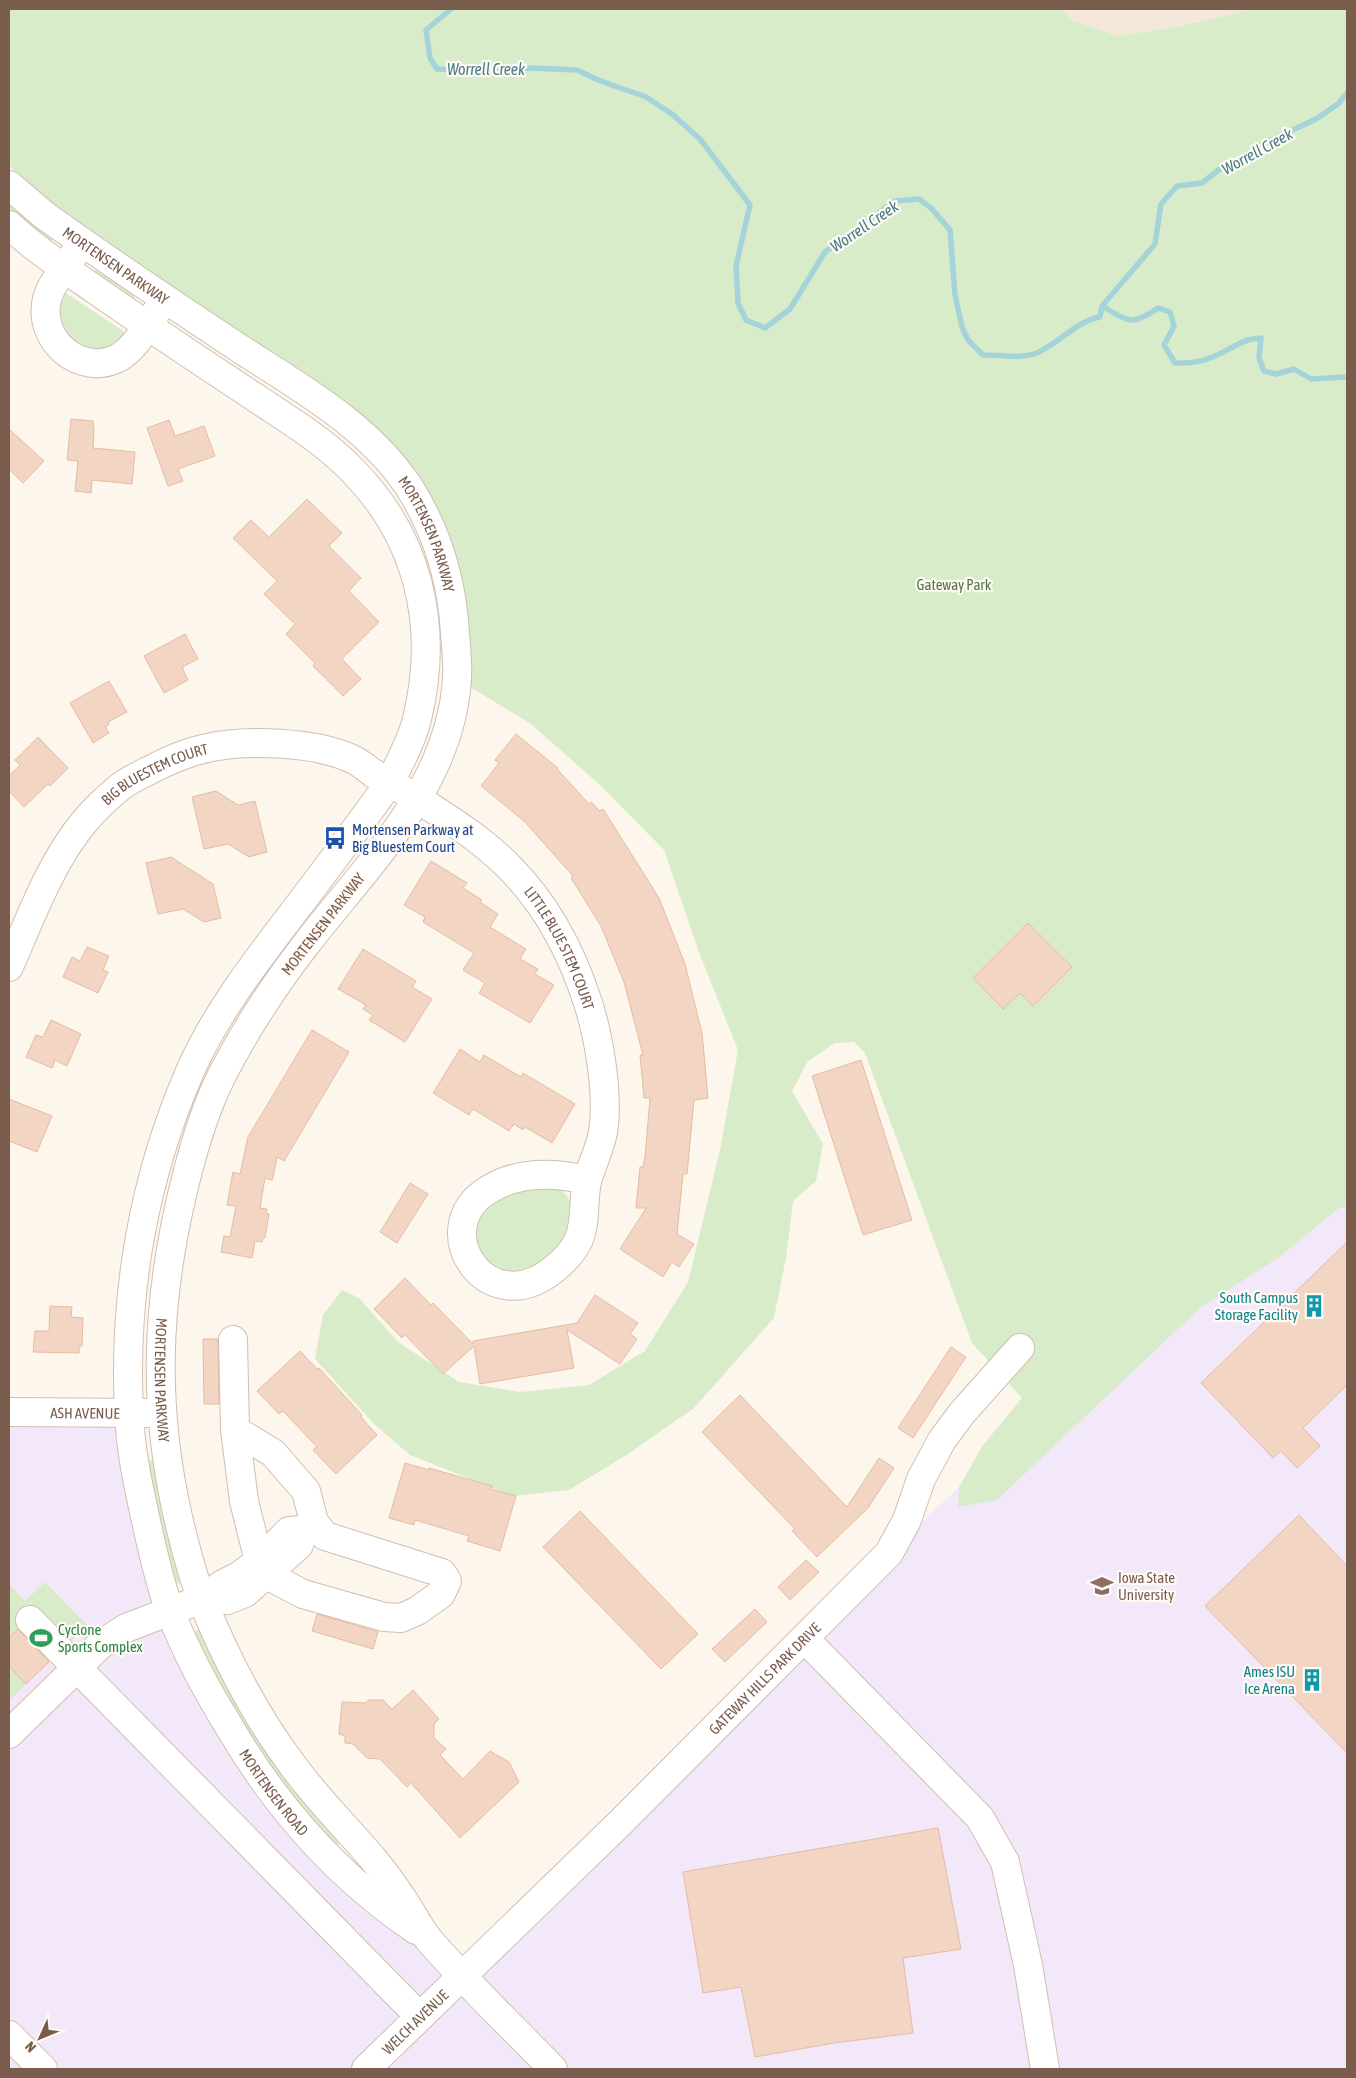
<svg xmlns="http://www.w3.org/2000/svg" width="1356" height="2078" font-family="'Asap Condensed',sans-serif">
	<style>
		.residential { fill: #f5e8da }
		.education { fill: #f3e8fa }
		.green { fill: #d8ecc9 }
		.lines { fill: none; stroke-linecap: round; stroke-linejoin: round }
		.stream { stroke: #a5d3da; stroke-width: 5.5 }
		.building { fill: #f3d5c3; stroke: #e6bba3 }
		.minor-casing { stroke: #d1beb0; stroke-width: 30 }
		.minor { stroke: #fff; stroke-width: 28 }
		.labels { text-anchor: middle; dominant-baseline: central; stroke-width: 4.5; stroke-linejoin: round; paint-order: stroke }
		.street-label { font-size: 15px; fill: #7a5c4d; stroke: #fffaf3 }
		.park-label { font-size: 15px; fill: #537a41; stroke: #fffaf3 }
		.transit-label { font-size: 15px; fill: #164399; stroke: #fffaf3; text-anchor: start }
		.culture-label { font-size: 15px; fill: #0d838f; stroke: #fffaf3; text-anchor: end }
		.education-label { font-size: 15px; fill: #785e54; stroke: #fffaf3; text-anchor: start }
		.leisure-label { font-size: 15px; fill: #27864d; stroke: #fffaf3; text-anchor: start }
		.water-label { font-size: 16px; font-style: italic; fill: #437c86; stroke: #fffaf3 }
	</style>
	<rect width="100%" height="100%" fill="#fdf6ec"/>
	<path class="residential" d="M1061,9h194l-75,17 -62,10 -47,-16z"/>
	<path class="education" d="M1347,1138v931h-1338v-657l120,1 26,148 117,233 190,181 427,-422 148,-139z"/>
	<path class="green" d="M9,9h1052l10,11 47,16 62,-10 75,-17h92v1197l-8,2 -61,50 -78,50 -203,192 -39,7 1,-20 24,-42 39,-47 -50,-55 -107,-290 -11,-11 -19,1 -27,18 -16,30 31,53 -7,37 -23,20 -7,57 -12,60 -80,90 -66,46 -59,36 -56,6 -103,-41 -36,-31 -59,-65 8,-44 19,-25 17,8 39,44 61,40 61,10 69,-7 56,-34 43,-69 32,-132 18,-100 -38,-95 -36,-105 -64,-65 -69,-61 -74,-45 -1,-31 -48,-161 -353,-279 -33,-28 -13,-15z
		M9,199l46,38 -6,8 -40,-34z
		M98,266l39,26 -5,9 -39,-27z
		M63,291l66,44 -29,20 -38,-19 -6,-28z
		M539,1186c5,1 13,0 18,2 7,3 13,10 14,17 2,14 -12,48 -23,56 -6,4 -21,12 -28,13 -3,0 -8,-1 -11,-2 -39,-8 -44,-54 -11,-74 12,-8 27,-9 41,-12z
		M156,1460l28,122 -8,2 -8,-23 -21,-100z
		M45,1582l42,43 -78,76v-117l16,17z
		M201,1628l140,214 -7,6 -27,-30 -69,-96 -45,-90z"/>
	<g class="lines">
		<path class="stream" d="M451,9l-25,21 4,28 7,11 55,2 40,-3 45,2 21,10 48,17 26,17 28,25 50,66 -14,61 2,37 8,17 19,8 25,-19 35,-57 70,-51 24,-2 12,9 19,22 5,65 7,32 6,13 15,15c16,0 39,4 54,-2 22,-10 40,-32 63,-36l2,-11 53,-62 6,-40 16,-18 25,-3 19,-15 18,-8 24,-16 53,-25 22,-15 9,-11
			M1102,306c26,15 29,21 56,2l12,4 4,14 -10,19 11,18c13,0 23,0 35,-5 18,-6 32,-20 51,-20l-2,20 5,13 12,3 18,-5 17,10 36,-2"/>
	</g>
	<path class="building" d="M71,419l22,2 1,10 -1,17 42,4 -3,32 -40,-4 -1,13 -16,-2 3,-30 -11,-1z
		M169,420l6,16 29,-10 11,30 -37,13 5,12 -15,5 -21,-58z
		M9,429l35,32 -21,22 -14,-14z
		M307,499l35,34 -13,13 32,32 -12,13 30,31 -37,37 19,20 -18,17 -30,-30 2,-3 -29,-29 9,-10 -31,-30 13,-13 -44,-43 18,-18 18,17z
		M185,634l13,25 -16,8 6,13 -24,13 -20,-37z
		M109,681l18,31 -19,10 1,2 -4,3 4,6 -16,10 -23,-40z
		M516,734l42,34 -1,1 32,35 2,-2 9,9 3,-2 56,89 26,66 17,69 6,65 -14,2 -7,74h-4l-6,60 17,10 -15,23 -7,-5 -9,15 -43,-28 26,-41h-10l4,-41h3l2,-10 5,-59h-6l-4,-43h3l-19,-73 -23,-56 -30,-48 2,-2 -49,-55 -43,-35 18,-23 -4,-3z
		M38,737l30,31 -18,18 -2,-2 -24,23 -15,-16v-15l11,-11 -5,-5z
		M216,791l22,14 17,-4 12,51 -18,5 -21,-13 -24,5 -12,-52z
		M171,857l42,27 8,34 -17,4 -21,-13 -25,5 -12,-51z
		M431,861l36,22 -4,5 19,12 -2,2 18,12 -8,13 36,22 -6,10 18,10 -3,5 19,11 -24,38 -51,-30 6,-10 -22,-13 11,-17 -51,-31 2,-5 -21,-12z
		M1028,923l44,44 -39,39 -13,-13 -17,16 -30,-31z
		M87,947l22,9 -6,14 5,2 -10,21 -35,-16 9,-20 8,4z
		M363,949l53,32 -4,6 20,12 -27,43 -36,-22 4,-5 -10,-6 3,-4 -28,-16z
		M51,1020l30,14 -14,32 -12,-6 -3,8 -26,-11 10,-22 7,2z
		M312,1030l37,22 -65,109 -7,-4 -4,20 -1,3 -7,-2 -5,30 7,1 -1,4 3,1 -4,24h-2l-1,4 -7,-1 -3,17 -31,-6 3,-16 6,1 6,-31 -9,-1 6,-33 7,2 8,-37z
		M460,1049l20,13 4,-7 37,22 2,-4 52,31 -23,39 -27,-16 -2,3 -9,-6 -5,7 -36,-22 -4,6 -36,-22z
		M861,1060l51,160 -49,15 -51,-159z
		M9,1099l43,17 -15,36 -28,-11z
		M410,1183l18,11 -31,49 -17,-11z
		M1347,1242v143l-44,43 17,18 -23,22 -16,-17 -8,7 -72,-75z
		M405,1278l26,27 2,-2 40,41v-3l104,-18 18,-28 43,28 -8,11 7,5 -17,25 -53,-34 7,38 -94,16 -6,-38 -31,28 -38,-39 -3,3 -28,-29z
		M50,1306l22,1 -1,10 12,1 -1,28h-3v7l-46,-1 2,-21h14z
		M203,1339h15l1,65h-15z
		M951,1347l15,10 -53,81 -15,-10z
		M300,1351l18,19 1,-2 43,47 -1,2 16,18 -41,39 -23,-24 4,-3 -34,-36 -4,3 -22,-23z
		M740,1395l107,112 32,-49 15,10 -26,40 -51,49 -25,-26 3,-2 -93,-97z
		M405,1463l24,7v-2l63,18 -1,3 25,7 -16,55 -33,-10 2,-5 -54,-16 -1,5 -25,-7z
		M580,1511l118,123 -37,35 -118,-122z
		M1299,1515l48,51v187l-142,-147z
		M806,1560l13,12 -29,28 -12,-13z
		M755,1609l12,13 -42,40 -13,-13z
		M317,1614l61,18 -5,17 -61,-18z
		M18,1629l31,33 -23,22 -17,-18v-28z
		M413,1690l26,29 -5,5v14l12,11 -6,6 23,24 27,-28 19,11 10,20 -59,56 -49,-55 -4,4 -27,-28 -13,-1 -14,-14 -8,-1v-7l-6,-2 3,-32 23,1 4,-3h14l9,9z
		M938,1828l23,121 -58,9 10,75 -79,10 -79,14 -14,-70 -38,6 -20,-121z"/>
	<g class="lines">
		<defs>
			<g id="minor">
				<path id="s1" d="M9,185l35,30 38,27c52,36 104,71 157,106 61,40 129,77 170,139 28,44 43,95 46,146 1,15 3,30 2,45 -6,107 -88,185 -150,265 -32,41 -60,84 -84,130 -20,39 -32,84 -42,126 -25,110 -28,208 -3,318 7,29 14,58 25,85 24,59 53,115 91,165 24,33 53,61 79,92 12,14 23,30 33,45 8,12 14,26 24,37 39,45 82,86 123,128"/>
				<path id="s2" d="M9,225c27,25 58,45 88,66 53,37 106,72 159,107 31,21 65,41 92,68 70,68 92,158 69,253 -5,21 -17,43 -27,63 -31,43 -62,85 -94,127 -39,51 -79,102 -105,160 -47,107 -68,225 -62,342 1,37 9,74 17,110 7,31 13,61 24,90 16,41 37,80 60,117 48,82 108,149 186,202"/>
				<path d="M75,253c-9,14 -24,30 -28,46 -10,41 33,78 71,59 18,-10 28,-31 39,-47"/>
				<path id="s3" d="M9,967c21,-48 42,-106 76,-146 10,-12 23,-24 35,-34 9,-7 20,-12 30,-17 17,-9 38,-18 57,-22 38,-9 107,-6 143,10 8,3 16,10 23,15 14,8 28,16 42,24 32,21 67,42 94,70 37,37 63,86 79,136 11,34 21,93 15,129 -3,16 -10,30 -15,46 -6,20 -1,41 -9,61 -5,12 -16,23 -26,31 -67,53 -127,-42 -65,-80 30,-19 65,-18 99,-10"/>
				<path d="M233,1340l2,90 38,23 33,38 8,31 11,14 117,37 5,8 -6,13 -24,17 -16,7 -17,-1 -81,-23 -36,-19 -8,-14 -15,-60 -9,-71"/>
				<path id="s4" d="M9,1412l138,1"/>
				<path d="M30,1620l390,397"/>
				<path d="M805,1639l175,179 25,44 23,103 17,104"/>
				<path d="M9,1734l91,-89 26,-17 81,-31 14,-12 18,-9 20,-15 30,-30 15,-1 -5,15 -54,48 -17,7h-10l-11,-3"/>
				<path d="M9,2035l34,34"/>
				<path id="s5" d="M366,2069l254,-246 269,-270 18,-33 14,-41 21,-39 20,-27 58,-65"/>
			</g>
		</defs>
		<use href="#minor" class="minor-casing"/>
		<use href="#minor" class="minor"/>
	</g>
	<defs>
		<symbol id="bus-bare" viewBox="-9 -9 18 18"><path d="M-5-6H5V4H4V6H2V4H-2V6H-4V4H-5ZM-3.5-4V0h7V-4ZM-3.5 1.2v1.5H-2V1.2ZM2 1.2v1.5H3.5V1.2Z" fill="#1a4fb4" stroke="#fffaf3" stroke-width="2.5" paint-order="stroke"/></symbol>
		<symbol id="building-bare" viewBox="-9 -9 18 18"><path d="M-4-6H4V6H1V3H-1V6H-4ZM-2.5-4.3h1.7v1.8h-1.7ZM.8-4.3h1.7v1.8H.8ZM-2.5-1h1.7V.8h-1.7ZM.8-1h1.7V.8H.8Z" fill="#0f9aa8" stroke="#fffaf3" stroke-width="2.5" paint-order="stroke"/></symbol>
		<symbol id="university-bare" viewBox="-9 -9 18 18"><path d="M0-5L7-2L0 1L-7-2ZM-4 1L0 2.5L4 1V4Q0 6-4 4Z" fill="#8d6e63" stroke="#fffaf3" stroke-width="2.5" paint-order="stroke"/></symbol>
		<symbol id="stadium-bare" viewBox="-9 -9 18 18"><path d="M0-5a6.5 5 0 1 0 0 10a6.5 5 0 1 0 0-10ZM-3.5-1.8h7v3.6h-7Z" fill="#2e9e5b" stroke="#fffaf3" stroke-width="2.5" paint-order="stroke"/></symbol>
	</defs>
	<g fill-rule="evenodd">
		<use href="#bus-bare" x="319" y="822" width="32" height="32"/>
		<use href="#building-bare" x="1298" y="1290" width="32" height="32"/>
		<use href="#university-bare" x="1086" y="1570" width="32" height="32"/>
		<use href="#stadium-bare" x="25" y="1622" width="32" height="32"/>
		<use href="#building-bare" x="1296" y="1664" width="32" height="32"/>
	</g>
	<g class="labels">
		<g class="street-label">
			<text stroke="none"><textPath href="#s1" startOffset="134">MORTENSEN PARKWAY</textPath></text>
			<text stroke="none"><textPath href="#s1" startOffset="554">MORTENSEN PARKWAY</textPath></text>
			<text stroke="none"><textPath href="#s3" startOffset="251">BIG BLUESTEM COURT</textPath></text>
			<text transform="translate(323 924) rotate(-52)">MORTENSEN PARKWAY</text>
			<text stroke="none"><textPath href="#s3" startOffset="745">LITTLE BLUE STEM COURT</textPath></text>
			<text stroke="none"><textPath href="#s1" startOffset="1484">MORTENSEN PARKWAY</textPath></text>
			<text stroke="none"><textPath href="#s4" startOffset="76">ASH AVENUE</textPath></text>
			<text stroke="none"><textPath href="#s5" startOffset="558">GATEWAY HILLS PARK DRIVE</textPath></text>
			<text stroke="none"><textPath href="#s2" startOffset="1875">MORTENSEN ROAD</textPath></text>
			<text stroke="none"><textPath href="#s5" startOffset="68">WELCH AVENUE</textPath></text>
		</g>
		<g class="park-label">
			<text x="954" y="584">Gateway Park</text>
		</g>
		<g class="transit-label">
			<text x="352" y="829">Mortensen Parkway at<tspan x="352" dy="17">Big Bluestem Court</tspan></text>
		</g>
		<g class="culture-label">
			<text x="1298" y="1297">South Campus<tspan x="1298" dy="17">Storage Facility</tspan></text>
			<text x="1295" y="1671">Ames ISU<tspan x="1295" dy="17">Ice Arena</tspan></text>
		</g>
		<g class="education-label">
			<text x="1118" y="1577">Iowa State<tspan x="1118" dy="17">University</tspan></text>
		</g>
		<g class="leisure-label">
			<text x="58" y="1629">Cyclone<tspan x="58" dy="17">Sports Complex</tspan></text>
		</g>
		<g class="water-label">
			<text x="486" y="69">Worrell Creek</text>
			<text transform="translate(1257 151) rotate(-29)">Worrell Creek</text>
			<text transform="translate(864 226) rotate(-34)">Worrell Creek</text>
		</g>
	</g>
	<rect width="1356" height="2078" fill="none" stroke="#7a5c4d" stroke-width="20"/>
	<g transform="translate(40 2038) rotate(226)" stroke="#fffaf3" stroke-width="4" paint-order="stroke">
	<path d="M0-4L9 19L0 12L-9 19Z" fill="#7a5c4d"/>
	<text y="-8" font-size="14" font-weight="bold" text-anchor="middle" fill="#7a5c4d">N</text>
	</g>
</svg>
